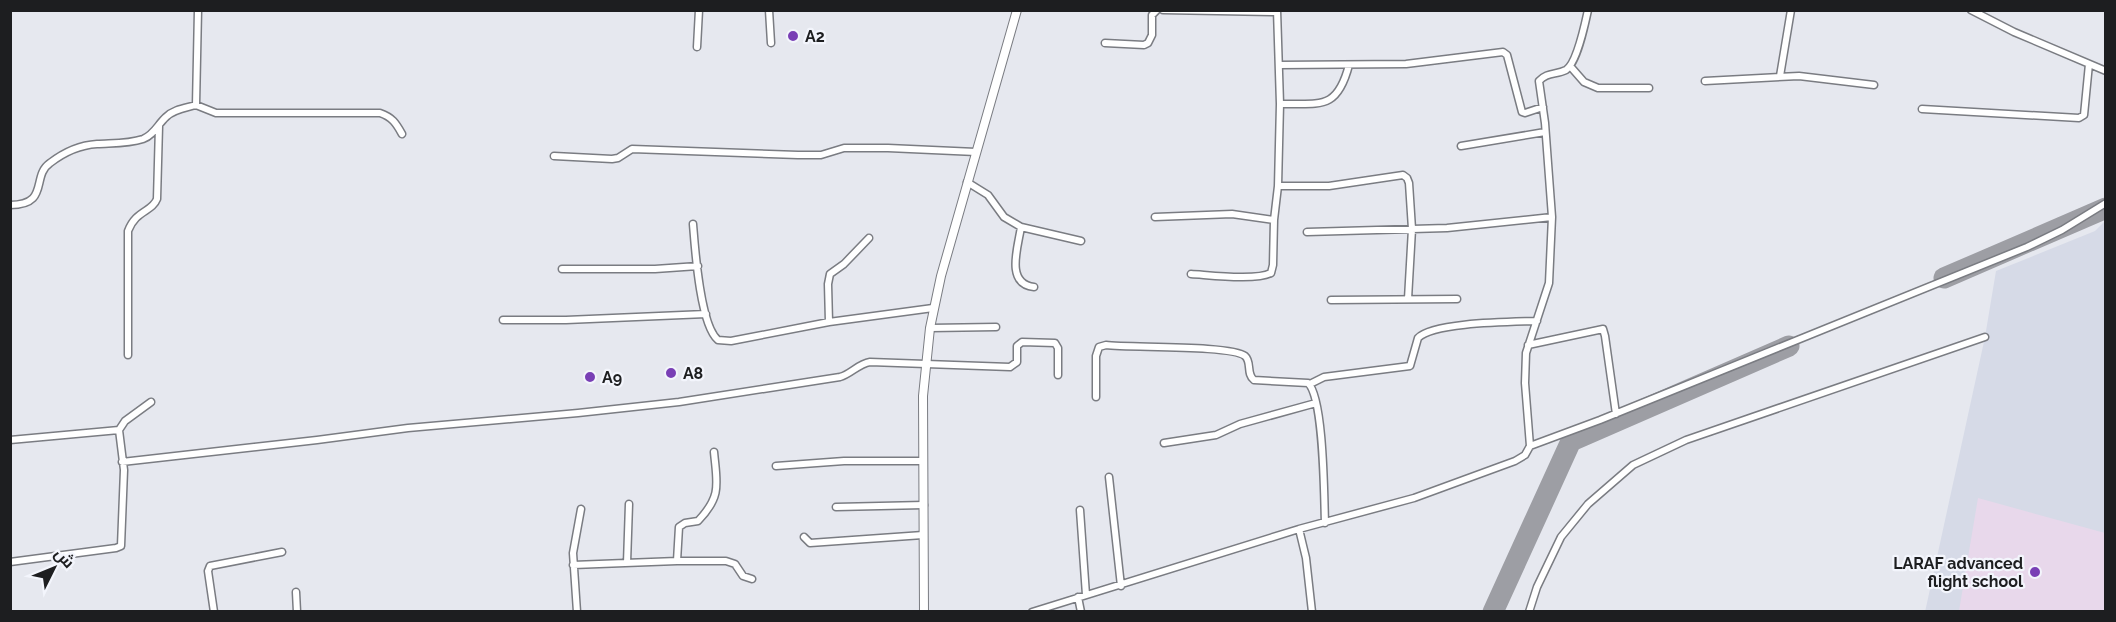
<svg xmlns="http://www.w3.org/2000/svg" width="2116" height="622" font-family="Raleway,Cairo,sans-serif">
	<style>
		.built { fill: #d6dae7 }
		.education { fill: #e8d8eb }
		.lines { fill: none; stroke-linecap: round; stroke-linejoin: round }
		.taxiway { stroke: #9d9ea4; stroke-width: 21 }
		.minor-casing { stroke: #7a7c82; stroke-width: 9 }
		.tertiary-casing { stroke: #7a7c82; stroke-width: 10 }
		.minor { stroke: #fff; stroke-width: 6 }
		.tertiary { stroke: #fff; stroke-width: 8 }
		.poi-dot { fill: #793fb5; stroke: #f3f5fc; stroke-width: 2 }
		.labels { text-anchor: middle; dominant-baseline: central; stroke-width: 4.5; stroke-linejoin: round; paint-order: stroke }
		.poi-label { font-size: 16px; font-weight: bold; fill: #1d1e20; stroke: #f3f5fc; text-anchor: start }
	</style>
	<rect width="100%" height="100%" fill="#e6e8ef"/>
	<path class="built" d="M2105,221v390l-180,1 60,-275 11,-66 99,-40z"/>
	<path class="education" d="M1978,498l127,35v78h-146z"/>
	<g class="lines">
		<path class="taxiway" d="M1944,278l162,-70
			M1493,612l78,-171 218,-95"/>
		<defs>
			<path id="minor" d="M198,10l-2,95 20,8h164c12,4 16,10 22,21
				M769,10l2,33
				M1163,10l114,2
				M1971,10l43,22 92,39
				M1105,43l39,2 4,-2 4,-8v-20l5,-5
				M697,47l2,-37
				M1279,65l127,-1 97,-12 4,3 15,57 3,1 18,-6
				M1570,66l14,16 14,6h51
				M1780,76l11,-66
				M1705,81l94,-5 75,9
				M1280,104c40,-1 57,7 69,-39
				M1922,109l157,9 5,-3 5,-51
				M1461,146l84,-14
				M554,156l58,3 6,-1 14,-9 166,6h23l23,-7h44l88,4
				M967,182l21,13 16,22 17,10 60,14
				M1278,186h51l74,-11 4,3 2,5 3,46 -4,70
				M10,205c40,0 21,-29 40,-42 13,-10 30,-18 47,-19 15,-1 31,0 46,-5 11,-4 15,-15 23,-22 8,-8 20,-9 30,-12
				M1155,217l77,-3 42,6
				M693,224c2,25 7,101 25,116l13,1 98,-19 104,-14
				M1021,227c-3,20 -16,57 13,60
				M1307,232l140,-4 105,-11
				M562,269h93l43,-3
				M1191,274c18,1 65,7 80,-1l2,-8 1,-45 4,-34 2,-82 -3,-94
				M1331,300l126,-1
				M503,320h63l140,-6
				M829,322l-1,-38 2,-10 14,-10 25,-26
				M930,328l66,-1
				M1528,345l75,-16 2,7 11,78
				M128,355v-124c8,-21 24,-19 29,-32l2,-73
				M1310,384l14,-7 86,-11 8,-28c15,-16 95,-16 119,-17
				M1096,397v-41l3,-9 7,-2c23,3 126,0 139,11 7,6 1,18 9,24l54,3c16,15 16,114 17,140
				M10,440l109,-10
				M1164,443l52,-8 24,-11 76,-21
				M1530,446l70,-26 427,-173 35,-17 44,-27
				M122,462l195,-22 91,-12 170,-15 101,-11 161,-25c11,-3 18,-13 30,-15l140,5 7,-5v-16l5,-4 33,1 3,5v27
				M776,466l68,-5h79
				M1109,477l12,109
				M836,507l88,-2
				M1080,510l6,85
				M1299,529l7,29 6,54
				M804,537l6,6 113,-8
				M677,561l2,-34 6,-4 13,-2c24,-25 19,-37 16,-69
				M10,562l106,-14 5,-2 3,-76 -5,-40 6,-9 26,-19
				M627,563l2,-59
				M573,565l104,-4h49l9,3 8,12 9,3
				M296,592l1,20
				M1078,597l3,15
				M214,612l-6,-41 2,-5 72,-14
				M577,612l-4,-59 8,-44
				M1032,612l267,-83 115,-31 101,-37 10,-6 5,-9 -5,-63 1,-30 23,-70 3,-66 -7,-94 -6,-42c8,-9 17,-6 27,-11 11,-7 19,-46 22,-60
				M1529,612l8,-25 24,-50 27,-33 45,-39 53,-25 299,-103"/>
			<path id="tertiary" d="M924,612l-1,-216 7,-68 11,-52 76,-266"/>
		</defs>
		<use href="#minor" class="minor-casing"/>
		<use href="#tertiary" class="tertiary-casing"/>
		<use href="#minor" class="minor"/>
		<use href="#tertiary" class="tertiary"/>
	</g>
	<g class="poi-dot">
		<circle cx="793" cy="36" r="6"/>
		<circle cx="671" cy="373" r="6"/>
		<circle cx="590" cy="377" r="6"/>
		<circle cx="2035" cy="572" r="6"/>
	</g>
	<g class="labels">
		<g class="poi-label">
			<text x="805" y="36">A2</text>
			<text x="683" y="373">A8</text>
			<text x="602" y="377">A9</text>
			<text x="2023" y="563" text-anchor="end">LARAF advanced<tspan x="2023" dy="18">flight school</tspan></text>
		</g>
	</g>
	<rect width="2116" height="622" fill="none" stroke="#1d1e20" stroke-width="24"/>
	<g transform="translate(54 568) rotate(47)" stroke="#f3f5fc" stroke-width="4.5" paint-order="stroke">
	<path d="M0-4.5L10 22L0 15L-10 22Z" fill="#1d1e20"/>
	<text y="-9" font-size="16" font-weight="bold" text-anchor="middle" fill="#1d1e20">ش</text>
	</g>
</svg>
